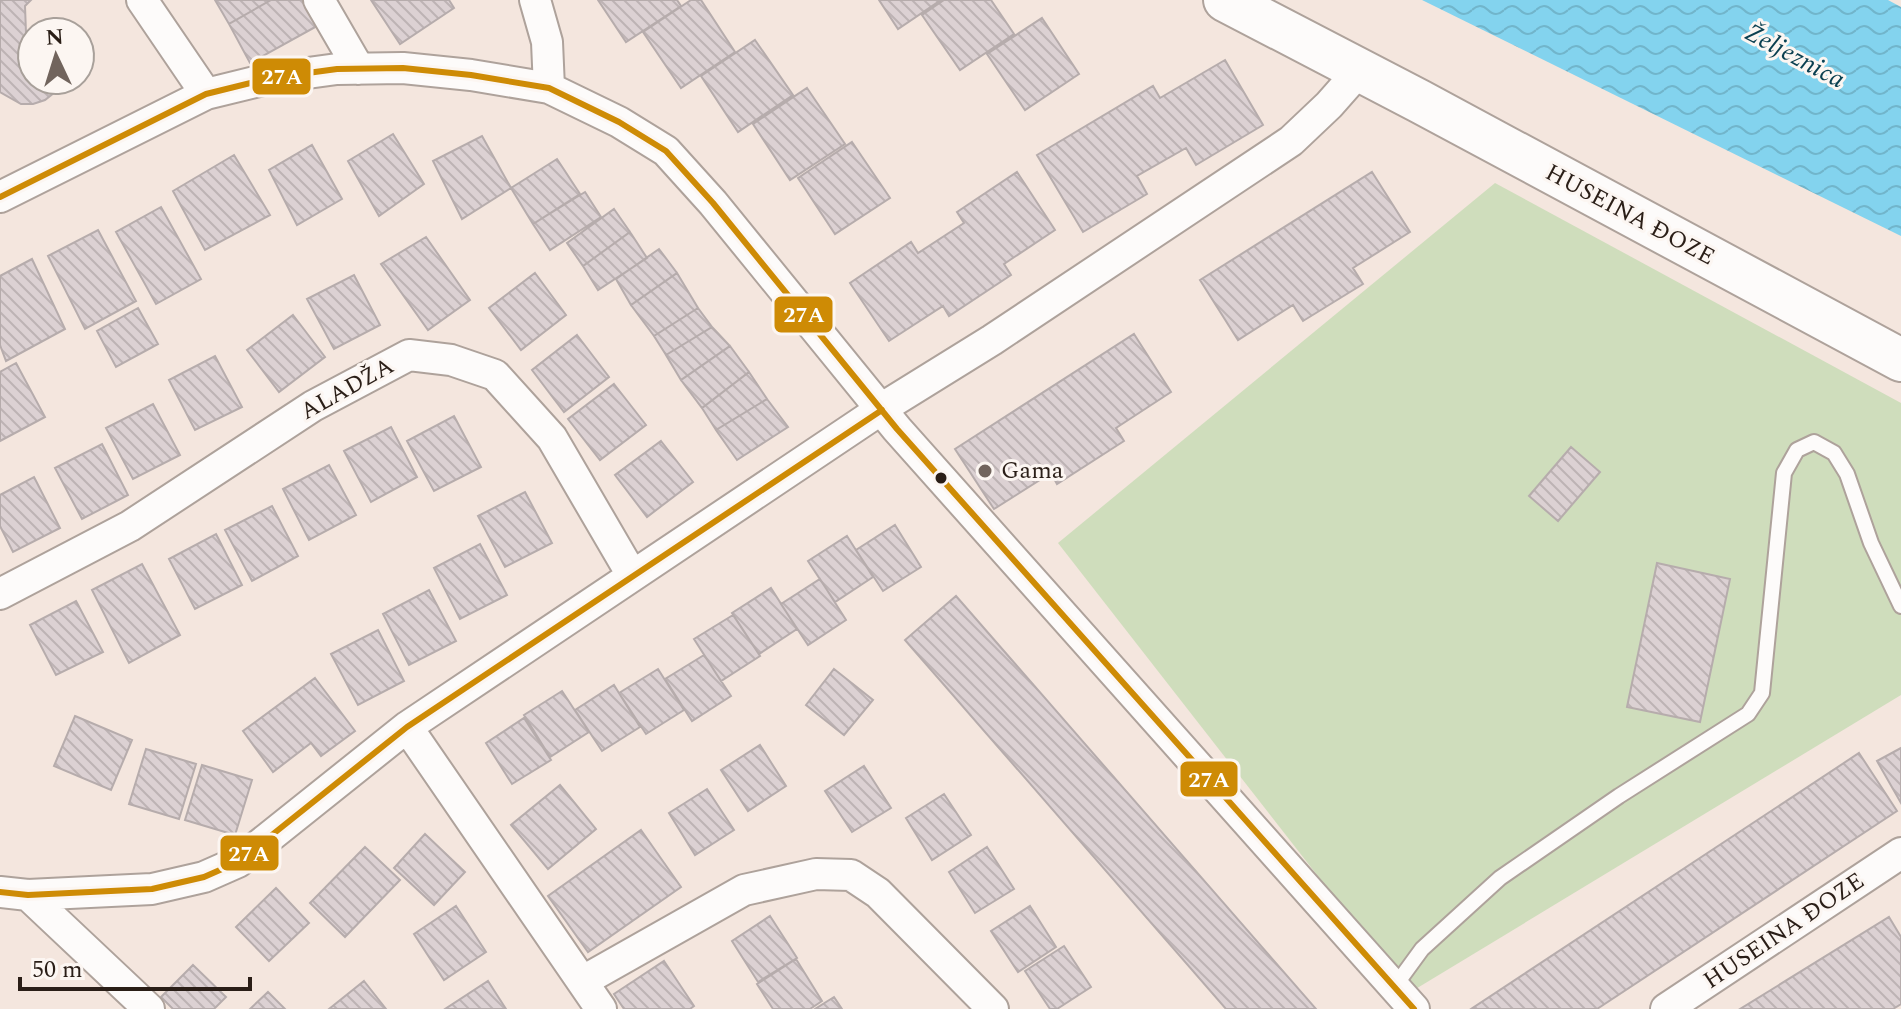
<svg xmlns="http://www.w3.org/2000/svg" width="1901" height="1009" font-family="Spectral,serif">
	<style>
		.grass { fill: #cfddbc }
		.water { fill: url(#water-waves) }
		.building { fill: url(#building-back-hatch); stroke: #b6acac; stroke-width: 2 }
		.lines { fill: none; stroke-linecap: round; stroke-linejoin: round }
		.lane-casing { stroke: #aea29b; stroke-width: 18 }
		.street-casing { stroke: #aea29b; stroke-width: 34 }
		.secondary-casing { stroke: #aea29b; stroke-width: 46 }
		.lane { stroke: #fdfbfa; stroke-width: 14 }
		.street { stroke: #fdfbfa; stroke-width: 30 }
		.secondary { stroke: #fdfbfa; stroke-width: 42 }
		.bus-1-casing { stroke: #fcf6f2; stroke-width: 12 }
		.bus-1 { stroke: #ce8b05; stroke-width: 6 }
		.poi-dot { fill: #71645d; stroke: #fcf6f2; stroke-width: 3 }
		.bus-dot { fill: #2a1e17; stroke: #fcf6f2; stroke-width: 3 }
		.labels { text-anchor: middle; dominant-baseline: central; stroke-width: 6; stroke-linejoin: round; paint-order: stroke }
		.street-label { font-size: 24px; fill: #2a1e17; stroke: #fcf6f2 }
		.poi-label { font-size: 24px; fill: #2a1e17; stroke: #fcf6f2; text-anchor: start }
		.water-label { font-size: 26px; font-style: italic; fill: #0b4051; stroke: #fcf6f2 }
		.line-badge { stroke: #fcf6f2; stroke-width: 3 }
		.badge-label { font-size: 22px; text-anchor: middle; font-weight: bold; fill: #fff }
	</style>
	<defs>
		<pattern id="water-waves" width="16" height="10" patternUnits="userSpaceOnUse" patternTransform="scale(2)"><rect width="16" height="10" fill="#83d3ee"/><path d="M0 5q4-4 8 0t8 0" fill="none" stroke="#71b5cb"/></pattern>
		<pattern id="building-back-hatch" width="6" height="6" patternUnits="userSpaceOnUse" patternTransform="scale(2)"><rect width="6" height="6" fill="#dcd1d3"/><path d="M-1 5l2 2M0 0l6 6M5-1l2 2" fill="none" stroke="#bdb3b4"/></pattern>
	</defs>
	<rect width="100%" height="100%" fill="#f4e6de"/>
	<path class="grass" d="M1495,183l406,220v292l-492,298 -351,-450z"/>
	<path class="water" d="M1422,0h466l13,7v229z"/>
	<path class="building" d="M0,0h31l-6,6 1,27h6v47h29l-6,12 -10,8 -12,4h-12l-21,-12z
		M215,0h56l-42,24z
		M271,0h31l15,26 -67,37 -21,-39z
		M371,0h78l5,8 -54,36z
		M598,0h79l4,6 -55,36z
		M691,0h10l34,52 -54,36 -38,-56z
		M879,0h62l-43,29z
		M944,0h47l23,34 -54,36 -38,-55z
		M1042,18l37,56 -54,36 -38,-56z
		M755,40l38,55 -55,37 -37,-56z
		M1225,60l38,65 -67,40 -10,-17 -49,28 10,18 -64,38 -46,-77 116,-69 7,12z
		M807,88l38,56 -55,36 -37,-56z
		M393,134l31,50 -45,32 -31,-55z
		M482,136l29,52 -49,31 -29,-58z
		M852,142l38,56 -55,36 -37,-56z
		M312,145l30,54 -45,26 -28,-55z
		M234,155l36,60 -65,35 -32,-59z
		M557,159l23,35 -47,30 -22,-36z
		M1017,172l38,58 -51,34 7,11 -62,41 -6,-10 -54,35 -39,-58 61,-41 7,11 46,-30 -7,-11z
		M1372,172l38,60 -57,36 10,16 -60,37 -10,-16 -55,35 -38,-60z
		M585,192l16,25 -51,33 -17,-26z
		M161,207l40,72 -45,25 -40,-72z
		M614,209l16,23 -47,34 -16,-23z
		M98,230l38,71 -51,28 -37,-73z
		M630,232l17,26 -49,32 -15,-24z
		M426,237l44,63 -42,30 -47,-66z
		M659,249l18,24 -46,32 -15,-26z
		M32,259l33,70 -59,32 -6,-16v-69z
		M535,273l31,42 -45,35 -32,-42z
		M677,273l21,35 -44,28 -23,-31z
		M354,275l26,50 -46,24 -27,-50z
		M138,308l20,36 -42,23 -19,-36z
		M698,308l14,19 -46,28 -12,-19z
		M293,315l32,42 -46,35 -32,-42z
		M712,327l18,19 -49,34 -15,-25z
		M1134,334l37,58 -55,36 8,13 -67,43 -6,-11 -57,36 -39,-60z
		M577,335l32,42 -45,35 -32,-42z
		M730,346l19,26 -47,36 -21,-28z
		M215,356l27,51 -47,23 -26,-50z
		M16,363l29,54 -45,24v-69z
		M749,372l18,27 -51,31 -14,-22z
		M614,384l32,41 -46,35 -32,-41z
		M767,399l21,28 -51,33 -21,-30z
		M153,404l27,51 -47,24 -27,-51z
		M454,416l27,51 -47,24 -27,-50z
		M391,427l26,50 -46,25 -27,-51z
		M661,441l32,41 -46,35 -32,-42z
		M102,444l26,51 -46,24 -27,-51z
		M1571,447l29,25 -42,49 -29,-25z
		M329,465l27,50 -47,25 -26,-51z
		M34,477l26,51 -47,24 -13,-26v-31z
		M525,492l27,51 -47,24 -27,-51z
		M272,506l26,50 -46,25 -27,-51z
		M895,525l26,42 -38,24 -27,-41z
		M216,534l26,51 -47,24 -26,-50z
		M847,536l26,41 -38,25 -27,-41z
		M480,544l27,51 -47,24 -26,-51z
		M1657,563l73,16 -30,143 -73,-15z
		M142,564l38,71 -51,28 -37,-73z
		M820,579l26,41 -38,25 -27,-41z
		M771,588l26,41 -38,25 -27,-41z
		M429,590l27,51 -47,24 -26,-51z
		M956,596l360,413h-90l-321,-369z
		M76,601l27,51 -47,23 -26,-50z
		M733,615l27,41 -39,25 -27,-42z
		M378,630l26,51 -46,24 -27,-51z
		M704,655l27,41 -39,25 -27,-42z
		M658,669l26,41 -38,24 -27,-41z
		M834,669l39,31 -29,35 -38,-30z
		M315,678l40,53 -34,25 -10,-13 -38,29 -30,-41z
		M614,685l26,42 -38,24 -27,-41z
		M562,691l27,41 -39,25 -26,-42z
		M75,716l57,24 -21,50 -57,-24z
		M524,718l27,42 -39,24 -26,-41z
		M760,745l26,41 -38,25 -27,-41z
		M1901,748v55l-24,-42z
		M146,749l50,15 -17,55 -50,-15z
		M1859,753l38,58 -300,198h-126z
		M202,765l50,15 -17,55 -50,-15z
		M864,766l27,42 -39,24 -27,-41z
		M560,785l36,44 -48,40 -37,-44z
		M707,789l27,41 -39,25 -26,-42z
		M944,794l27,41 -39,25 -26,-42z
		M641,830l40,57 -93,65 -40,-56z
		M425,834l40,38 -31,33 -40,-37z
		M365,847l35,33 -55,57 -35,-34z
		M987,847l27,42 -39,24 -26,-41z
		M276,888l33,35 -40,38 -33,-34z
		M456,906l30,46 -42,28 -30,-46z
		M1030,906l26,41 -38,25 -27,-41z
		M770,916l27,42 -39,24 -26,-41z
		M1889,917l12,20v67l-8,5h-153z
		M1064,946l27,41 -34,22h-7l-25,-38z
		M796,959l26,42 -12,8h-37l-16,-25z
		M664,961l30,45 -4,3h-66l-10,-15z
		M193,965l33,32 -12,12h-41l-12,-12z
		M364,981l22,28h-57z
		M488,981l18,28h-61z
		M268,992l17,17h-35z
		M834,997l8,12h-27z"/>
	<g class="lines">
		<defs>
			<path id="lane" d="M1395,986l27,-37 78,-71 119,-82 129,-82 14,-21 22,-220 13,-23 17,-8 20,11 13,21 24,69 30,63"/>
			<path id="street" d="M142,0l64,94
				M319,0l40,69
				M535,0l12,42 2,46
				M0,197l206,-103 65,-16 66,-9 66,-1 68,7 78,13 70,34 47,29 47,52 184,226 517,580
				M0,594l130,-68 183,-120 96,-51 42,5 44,15 57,63 80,137
				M407,727l194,282
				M0,892l28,3 124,-6 52,-12 34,-15 169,-135 485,-325 100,-62 299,-199 38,-36 30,-34
				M28,895l121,114
				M583,981l161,-91 72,-16 35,1 27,18 115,116
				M1666,1009l235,-156"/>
			<path id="secondary" d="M1225,0l194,101 482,259"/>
		</defs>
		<use href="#lane" class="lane-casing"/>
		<use href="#street" class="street-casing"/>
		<use href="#secondary" class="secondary-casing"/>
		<use href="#lane" class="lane"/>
		<use href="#street" class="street"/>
		<use href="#secondary" class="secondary"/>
		<defs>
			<path id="bus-1" d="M0,197l206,-103 65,-16 66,-9 66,-1 68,7 78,13 70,34 47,29 47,52 184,226 517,580
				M0,892l28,3 124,-6 52,-12 34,-15 169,-135 475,-317"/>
		</defs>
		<use href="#bus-1" class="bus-1-casing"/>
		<use href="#bus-1" class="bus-1"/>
	</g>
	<circle class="poi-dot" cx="985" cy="471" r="8"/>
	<circle class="bus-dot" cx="941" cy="478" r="7"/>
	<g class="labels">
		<g class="street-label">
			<text transform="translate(1630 215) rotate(28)">HUSEINA ĐOZE</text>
			<text transform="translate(347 389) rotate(-29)">ALADŽA</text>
			<text transform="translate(1784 931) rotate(-34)">HUSEINA ĐOZE</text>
		</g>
		<g class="poi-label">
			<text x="1001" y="471">Gama</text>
		</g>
		<g class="water-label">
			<text transform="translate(1795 56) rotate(28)">Željeznica</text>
		</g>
	</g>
	<g class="line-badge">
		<rect x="251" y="57" width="61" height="39" rx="8" fill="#ce8b05"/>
		<rect x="773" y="295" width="61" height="39" rx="8" fill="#ce8b05"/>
		<rect x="1179" y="760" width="60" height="38" rx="8" fill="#ce8b05"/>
		<rect x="219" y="834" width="61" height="38" rx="8" fill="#ce8b05"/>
	</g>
	<g class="badge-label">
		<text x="282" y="84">27A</text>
		<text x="804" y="322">27A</text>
		<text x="1209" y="787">27A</text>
		<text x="249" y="861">27A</text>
	</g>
	<g transform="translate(56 56) rotate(356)"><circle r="38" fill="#fcf6f2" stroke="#a8a09a" stroke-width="2"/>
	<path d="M0-6L14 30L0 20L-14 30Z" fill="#71645d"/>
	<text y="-12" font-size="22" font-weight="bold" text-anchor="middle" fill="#2a1e17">N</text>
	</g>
	<path d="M20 977v12h230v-12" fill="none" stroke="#2a1e17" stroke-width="4"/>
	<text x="32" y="977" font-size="24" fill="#2a1e17" stroke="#fcf6f2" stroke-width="6" paint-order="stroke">50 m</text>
</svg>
